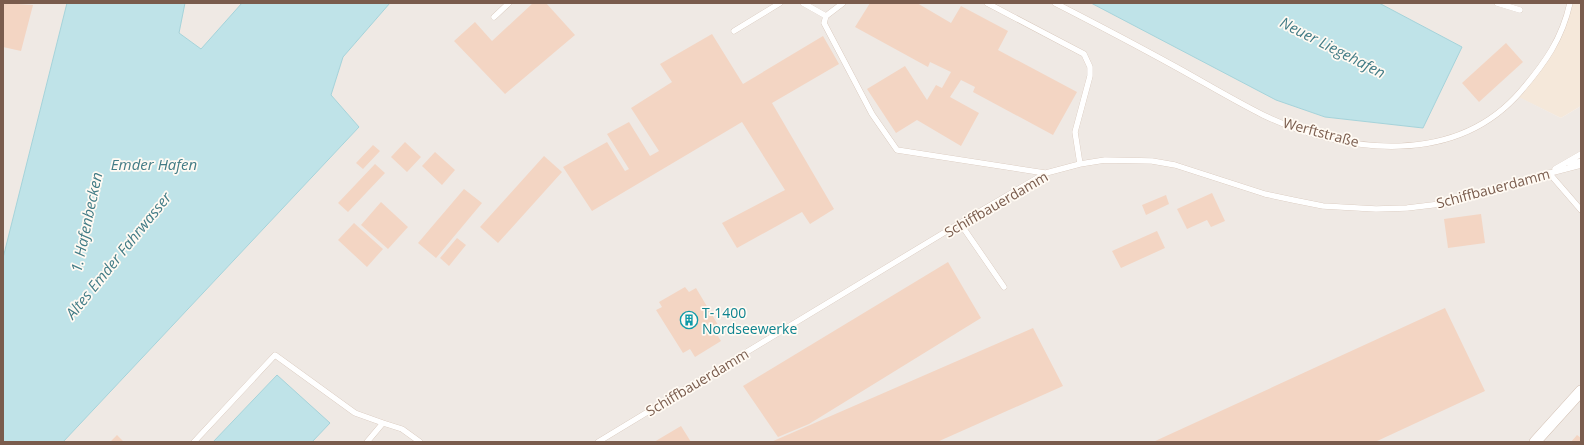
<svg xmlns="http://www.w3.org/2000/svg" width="1584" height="445" font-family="'Open Sans',sans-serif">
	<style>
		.residential { fill: #f5e8da }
		.industrial { fill: #efe9e4 }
		.water { fill: #bfe3e8; stroke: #a5d3da }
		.building { fill: #f3d5c3 }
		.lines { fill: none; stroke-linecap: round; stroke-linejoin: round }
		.service-casing { stroke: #d1beb0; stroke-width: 6 }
		.minor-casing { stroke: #d1beb0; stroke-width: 12 }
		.service { stroke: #fff; stroke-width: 5.5 }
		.minor { stroke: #fff; stroke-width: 11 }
		.labels { text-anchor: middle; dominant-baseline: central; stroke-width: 3.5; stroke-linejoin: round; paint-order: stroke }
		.street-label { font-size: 14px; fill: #7a5c4d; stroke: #fffaf3 }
		.culture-label { font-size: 14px; fill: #0d838f; stroke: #fffaf3; text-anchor: start }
		.water-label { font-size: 15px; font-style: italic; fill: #437c86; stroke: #fffaf3 }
	</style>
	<rect width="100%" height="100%" fill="#fdf6ec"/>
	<path class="residential" d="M1570,3h11v103l-20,12 -45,-22z"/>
	<path class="industrial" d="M3,3h64l-64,255z
		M185,3h57l-41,46 -22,-16z
		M390,3h701l185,97 49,17 98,11 39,-81 -83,-44h191l-20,52 -33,41 44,22 20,-12v336h-1269l17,-19 -52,-48 -64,67h-150l296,-315 -28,-32 12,-38z"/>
	<path class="water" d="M67,3h118l-6,30 22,16 41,-46h148l-47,54 -12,38 28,32 -296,315h-60v-184z
		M1091,3h288l83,44 -39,81 -98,-11 -49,-17z
		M277,375l53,48 -18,19h-99z"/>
	<path class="building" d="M3,3l30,2 -12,46 -18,-4z
		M533,3h13l29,32 -70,59 -51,-53 21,-19 17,19z
		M870,3h47l34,20 10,-17 47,25 -10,19 79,42 -24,43 -80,-43 2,-5 -14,-7 -11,17 29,16 -18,33 -44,-26 -21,13 -29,-44 38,-23 22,34 9,-15 6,3 9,-16 -21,-10 -2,5 -73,-40z
		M712,34l31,50 80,-48 16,28 -67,39 62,106 -24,15 -8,-12 -65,36 -15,-25 63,-33 -43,-68 -150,89 -29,-44 44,-25 18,29 4,-2 -22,-35 22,-12 21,34 9,-5 -28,-43 41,-26 -12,-18z
		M1506,43l17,19 -44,40 -17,-19z
		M405,142l16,15 -14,15 -16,-15z
		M373,145l7,6 -17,18 -7,-6z
		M435,152l20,18 -13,15 -20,-19z
		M544,156l18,16 -64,71 -18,-16z
		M375,164l10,9 -37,39 -10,-9z
		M464,189l18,14 -46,55 -18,-15z
		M1212,193l13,28 -14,6 -4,-7 -20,9 -10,-20z
		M1166,195l3,9 -23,11 -4,-10z
		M381,202l27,25 -20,22 -27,-24z
		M1481,214l4,29 -37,5 -4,-29z
		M354,223l29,26 -16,18 -29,-27z
		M1157,231l8,17 -44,20 -9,-17z
		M457,238l9,7 -17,21 -9,-8z
		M948,262l33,56 -172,106 -31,13 -35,-51z
		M685,287l4,5 7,-4 25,42 -5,3 5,8 -26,16 -5,-8 -7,4 -27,-43 6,-3 -3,-5z
		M1445,308l40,83 -110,51h-222z
		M1033,328l30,58 -126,56h-166z
		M681,426l10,16h-37z
		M117,435l7,7h-14z
		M1577,435l4,3v4h-10z"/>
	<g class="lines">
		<defs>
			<path id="service" d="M803,3l23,13
				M843,3l-17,13 -2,7 48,91 25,36 148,23
				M987,3l97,51 6,13v9l-15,56 5,32
				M1055,3c41,21 81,42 121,64 29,16 57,33 87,48 82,39 193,52 258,-24 24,-28 41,-52 49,-88
				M1497,3l23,7
				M494,17l15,-14
				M734,31l46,-28
				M1570,165l11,-4
				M1555,169l26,-15
				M1549,173l32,37
				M960,223l44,64
				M194,442l81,-87 80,58 28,10
				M367,442l16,-19 19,6 18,13
				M598,442l362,-219 86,-50 34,-9 25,-4 47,1 23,4 90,29 28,6 30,6 53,3 31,-1 42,-5 48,-16 84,-22"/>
			<path id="minor" d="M1535,442l46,-51"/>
		</defs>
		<use href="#service" class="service-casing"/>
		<use href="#minor" class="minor-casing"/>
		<use href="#service" class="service"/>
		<use href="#minor" class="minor"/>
	</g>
	<defs>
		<symbol id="building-ring" viewBox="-11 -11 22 22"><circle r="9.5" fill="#fffaf3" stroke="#0f9aa8" stroke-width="1.5"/><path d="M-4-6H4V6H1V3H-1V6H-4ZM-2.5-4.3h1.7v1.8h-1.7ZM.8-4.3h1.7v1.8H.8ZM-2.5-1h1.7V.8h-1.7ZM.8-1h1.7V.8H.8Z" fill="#0f9aa8"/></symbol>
	</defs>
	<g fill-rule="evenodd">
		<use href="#building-ring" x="679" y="310" width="20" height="20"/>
	</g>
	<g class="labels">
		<g class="street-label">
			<text transform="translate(1321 132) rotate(15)">Werftstraße</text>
			<text transform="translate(1493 188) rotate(-15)">Schiffbauerdamm</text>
			<text transform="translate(996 204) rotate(-30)">Schiffbauerdamm</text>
			<text transform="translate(697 382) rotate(-31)">Schiffbauerdamm</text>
		</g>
		<g class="culture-label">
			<text x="702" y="312">T-1400<tspan x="702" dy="16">Nordseewerke</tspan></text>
		</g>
		<g class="water-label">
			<text transform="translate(1333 47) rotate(27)">Neuer Liegehafen</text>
			<text x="154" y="164">Emder Hafen</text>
			<text transform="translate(86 222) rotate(-78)">1. Hafenbecken</text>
			<text transform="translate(118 255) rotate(-51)">Altes Emder Fahrwasser</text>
		</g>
	</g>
	<rect width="1584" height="445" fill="none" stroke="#7a5c4d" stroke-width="8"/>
</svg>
